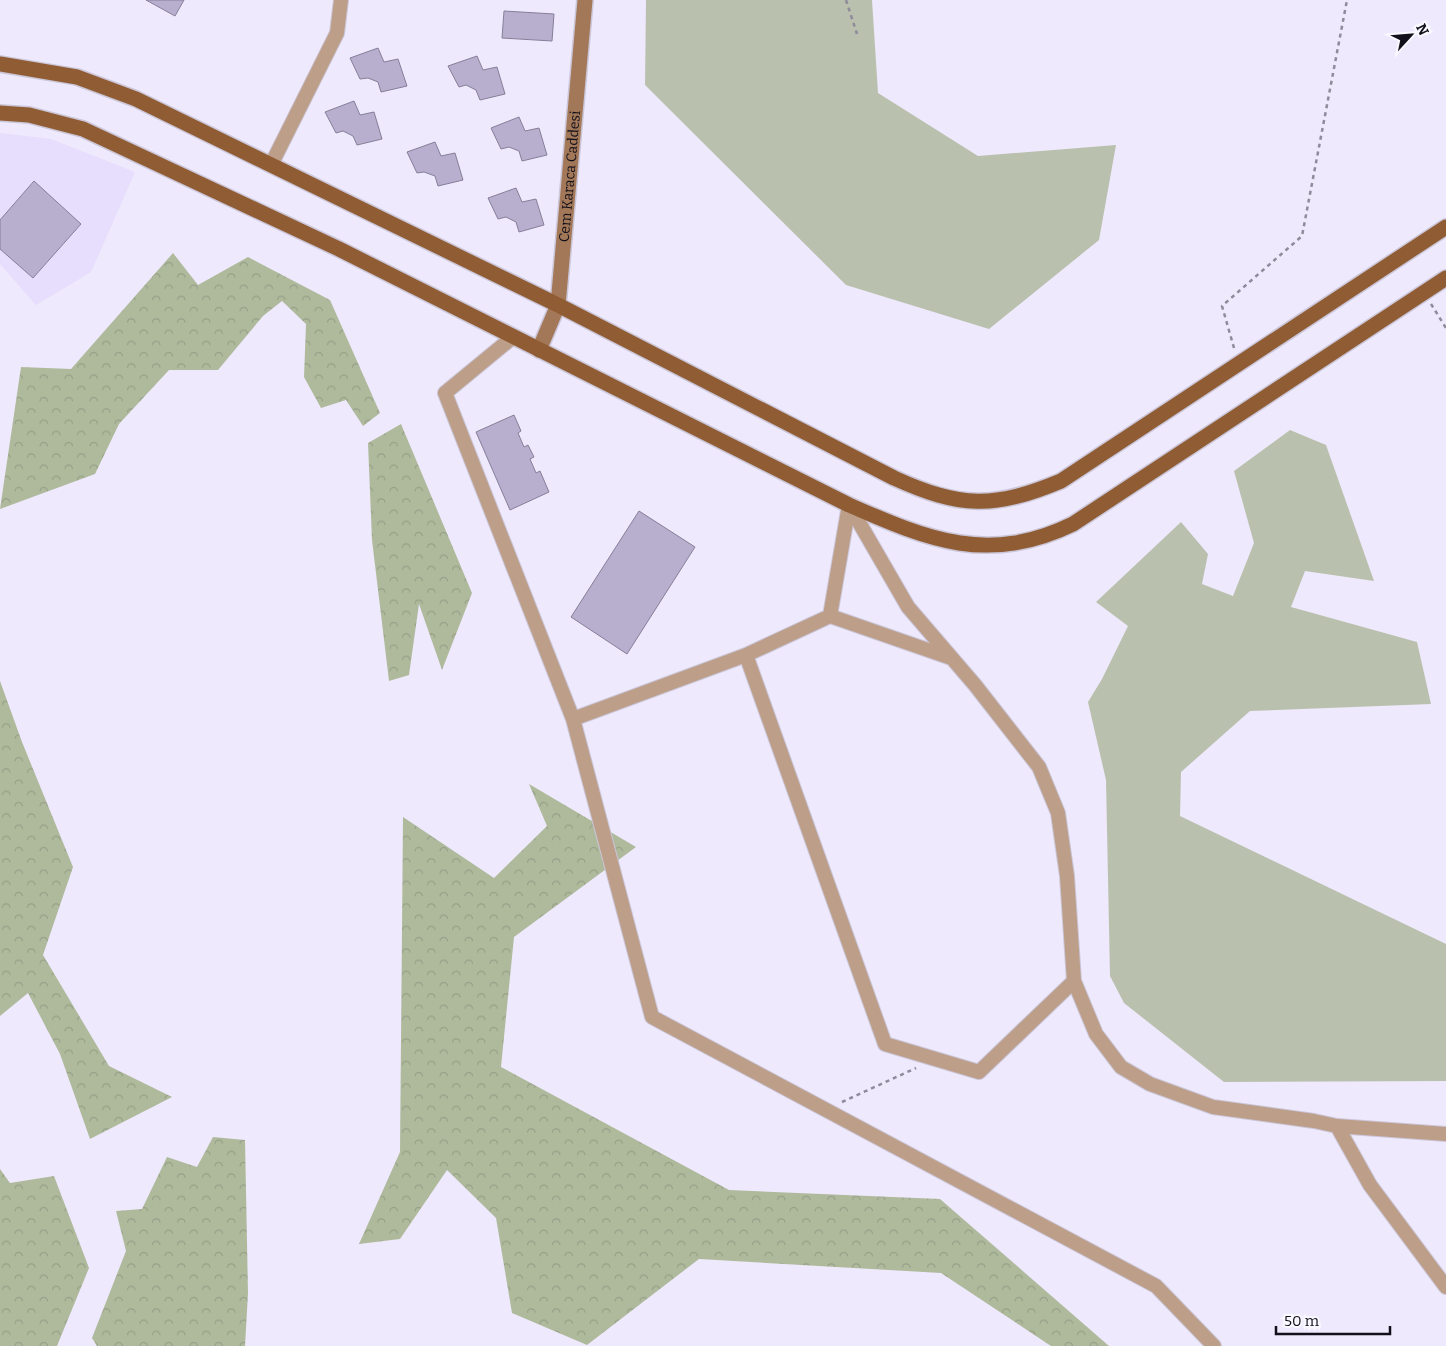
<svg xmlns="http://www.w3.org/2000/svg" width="1446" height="1346" font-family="Bitter,serif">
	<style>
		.built { fill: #e6defc }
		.grass { fill: #b9c1ae }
		.forest { fill: url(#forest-crowns) }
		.building { fill: #b7afcd; stroke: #867f9a }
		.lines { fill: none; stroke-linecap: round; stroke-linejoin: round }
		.street-casing { stroke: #cbc6d8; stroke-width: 16 }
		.secondary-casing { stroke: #cbc6d8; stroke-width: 18 }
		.primary-casing { stroke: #cbc6d8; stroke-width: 18 }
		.path { stroke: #8f8b9a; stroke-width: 2.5; stroke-dasharray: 4 4; stroke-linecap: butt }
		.street { stroke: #bc9e89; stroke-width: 14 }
		.secondary { stroke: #a37859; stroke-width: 15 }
		.primary { stroke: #905c34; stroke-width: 15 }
		.labels { text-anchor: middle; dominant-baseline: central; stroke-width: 4; stroke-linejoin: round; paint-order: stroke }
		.street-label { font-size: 14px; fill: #12101a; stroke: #faf9ff }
	</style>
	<defs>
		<pattern id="forest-crowns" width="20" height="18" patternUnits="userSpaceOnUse" patternTransform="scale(1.25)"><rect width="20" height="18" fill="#afba9d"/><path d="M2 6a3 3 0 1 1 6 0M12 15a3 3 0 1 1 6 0" fill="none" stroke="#969f87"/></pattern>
	</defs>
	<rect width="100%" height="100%" fill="#eee9fc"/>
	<path class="built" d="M0,133l51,6 84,33 -44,100 -55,33 -36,-41z"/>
	<path class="grass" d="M646,0h226l6,93 100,63 138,-11 -17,95 -110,89 -143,-44 -201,-200z
		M1290,430l36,15 48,136 -69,-10 -14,36 126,35 14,62 -181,7 -69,61 -1,44 266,128v137l-222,1 -100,-79 -14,-27 -4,-196 -18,-78 14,-23 26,-53 -32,-24 85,-80 27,32 -6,30 31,12 21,-53 -20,-72z"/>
	<path class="forest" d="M173,253l25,32 50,-28 82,43 50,113 -17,13 -17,-26 -25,8 -17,-31 2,-53 -24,-23 -19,15 -45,54h-49l-50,54 -24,50 -95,35 21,-142 50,2z
		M401,424l71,169 -30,77 -23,-66 -10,71 -20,6 -17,-141 -4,-97z
		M0,681l22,61 51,125 -30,88 66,111 63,31 -82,42 -30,-85 -32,-61 -28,23z
		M529,784l107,63 -122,90 -13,130 228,123 211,9 169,147h-58l-110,-73 -242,-14 -112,86 -75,-32 -16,-95 -49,-48 -47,69 -41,5 41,-92 3,-335 91,61 53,-52z
		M213,1137l32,3 3,153 -3,53h-148l-5,-8 34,-87 -10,-40 26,-2 25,-52 30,10z
		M0,1169l10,14 44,-7 35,92 -32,78h-57z"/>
	<path class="building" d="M146,0h38l-9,16z
		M504,11l50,3 -2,27 -50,-3z
		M378,48l6,14 14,-3 9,27 -26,6 -3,-10 -10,-4 -8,1 -10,-21z
		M477,56l6,14 14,-3 8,27 -25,6 -4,-10 -10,-5 -7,2 -11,-21z
		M354,101l6,14 14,-3 8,27 -25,6 -4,-9 -10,-5 -7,2 -11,-21z
		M519,117l6,14 14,-3 8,27 -25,6 -3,-10 -10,-4 -8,2 -10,-21z
		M435,142l6,14 14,-3 8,27 -25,6 -3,-10 -11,-4 -7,1 -10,-21z
		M34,181l47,43 -48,54 -33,-29v-29z
		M516,188l6,14 14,-3 8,26 -25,7 -3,-10 -10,-5 -8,2 -10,-21z
		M514,415l7,16 -3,2 6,14 4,-2 6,12 -4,2 6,14 4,-2 9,21 -39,18 -34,-78z
		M639,511l56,36 -68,107 -56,-37z"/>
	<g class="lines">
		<defs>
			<path id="street" d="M271,165l66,-132 4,-33
				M513,337l-68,56 128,326 79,298 504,269 58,60
				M849,505l59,102 67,78 64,82 19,46 9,63 7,105 22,53 25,33 29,17 63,23 101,14 23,5 33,59 76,102
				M830,616l19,-111
				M746,655l84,-39 121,42
				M573,719l173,-64 139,389 94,28 95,-91
				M1337,1126l109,8"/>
			<g id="secondary">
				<path id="s1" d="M539,350l19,-45 27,-305"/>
			</g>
			<path id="primary" d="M0,64l77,13 59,22 422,206 336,173c66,30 100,31 167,3l385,-254
				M0,113l29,2 54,14 256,120 510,256c80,35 140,60 224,19l373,-246"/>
		</defs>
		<use href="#street" class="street-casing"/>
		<use href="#secondary" class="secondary-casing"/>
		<use href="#primary" class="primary-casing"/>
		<path class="path" d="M846,0l11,34
			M1431,304l15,24
			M1234,348l-12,-42 80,-70 45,-236
			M842,1102l74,-34"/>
		<use href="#street" class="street"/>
		<use href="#secondary" class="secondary"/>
		<use href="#primary" class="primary"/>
	</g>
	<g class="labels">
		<g class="street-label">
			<text stroke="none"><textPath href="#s1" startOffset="178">Cem Karaca Caddesi</textPath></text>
		</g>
	</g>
	<g transform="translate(1411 35) rotate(64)" stroke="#faf9ff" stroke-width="4" paint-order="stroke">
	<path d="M0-4L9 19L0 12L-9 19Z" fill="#12101a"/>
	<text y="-8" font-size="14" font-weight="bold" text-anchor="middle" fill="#12101a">N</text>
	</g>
	<path d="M1276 1326v8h114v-8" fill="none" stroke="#12101a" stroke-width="2.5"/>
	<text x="1284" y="1326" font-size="15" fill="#12101a" stroke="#faf9ff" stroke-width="4" paint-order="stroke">50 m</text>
</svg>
